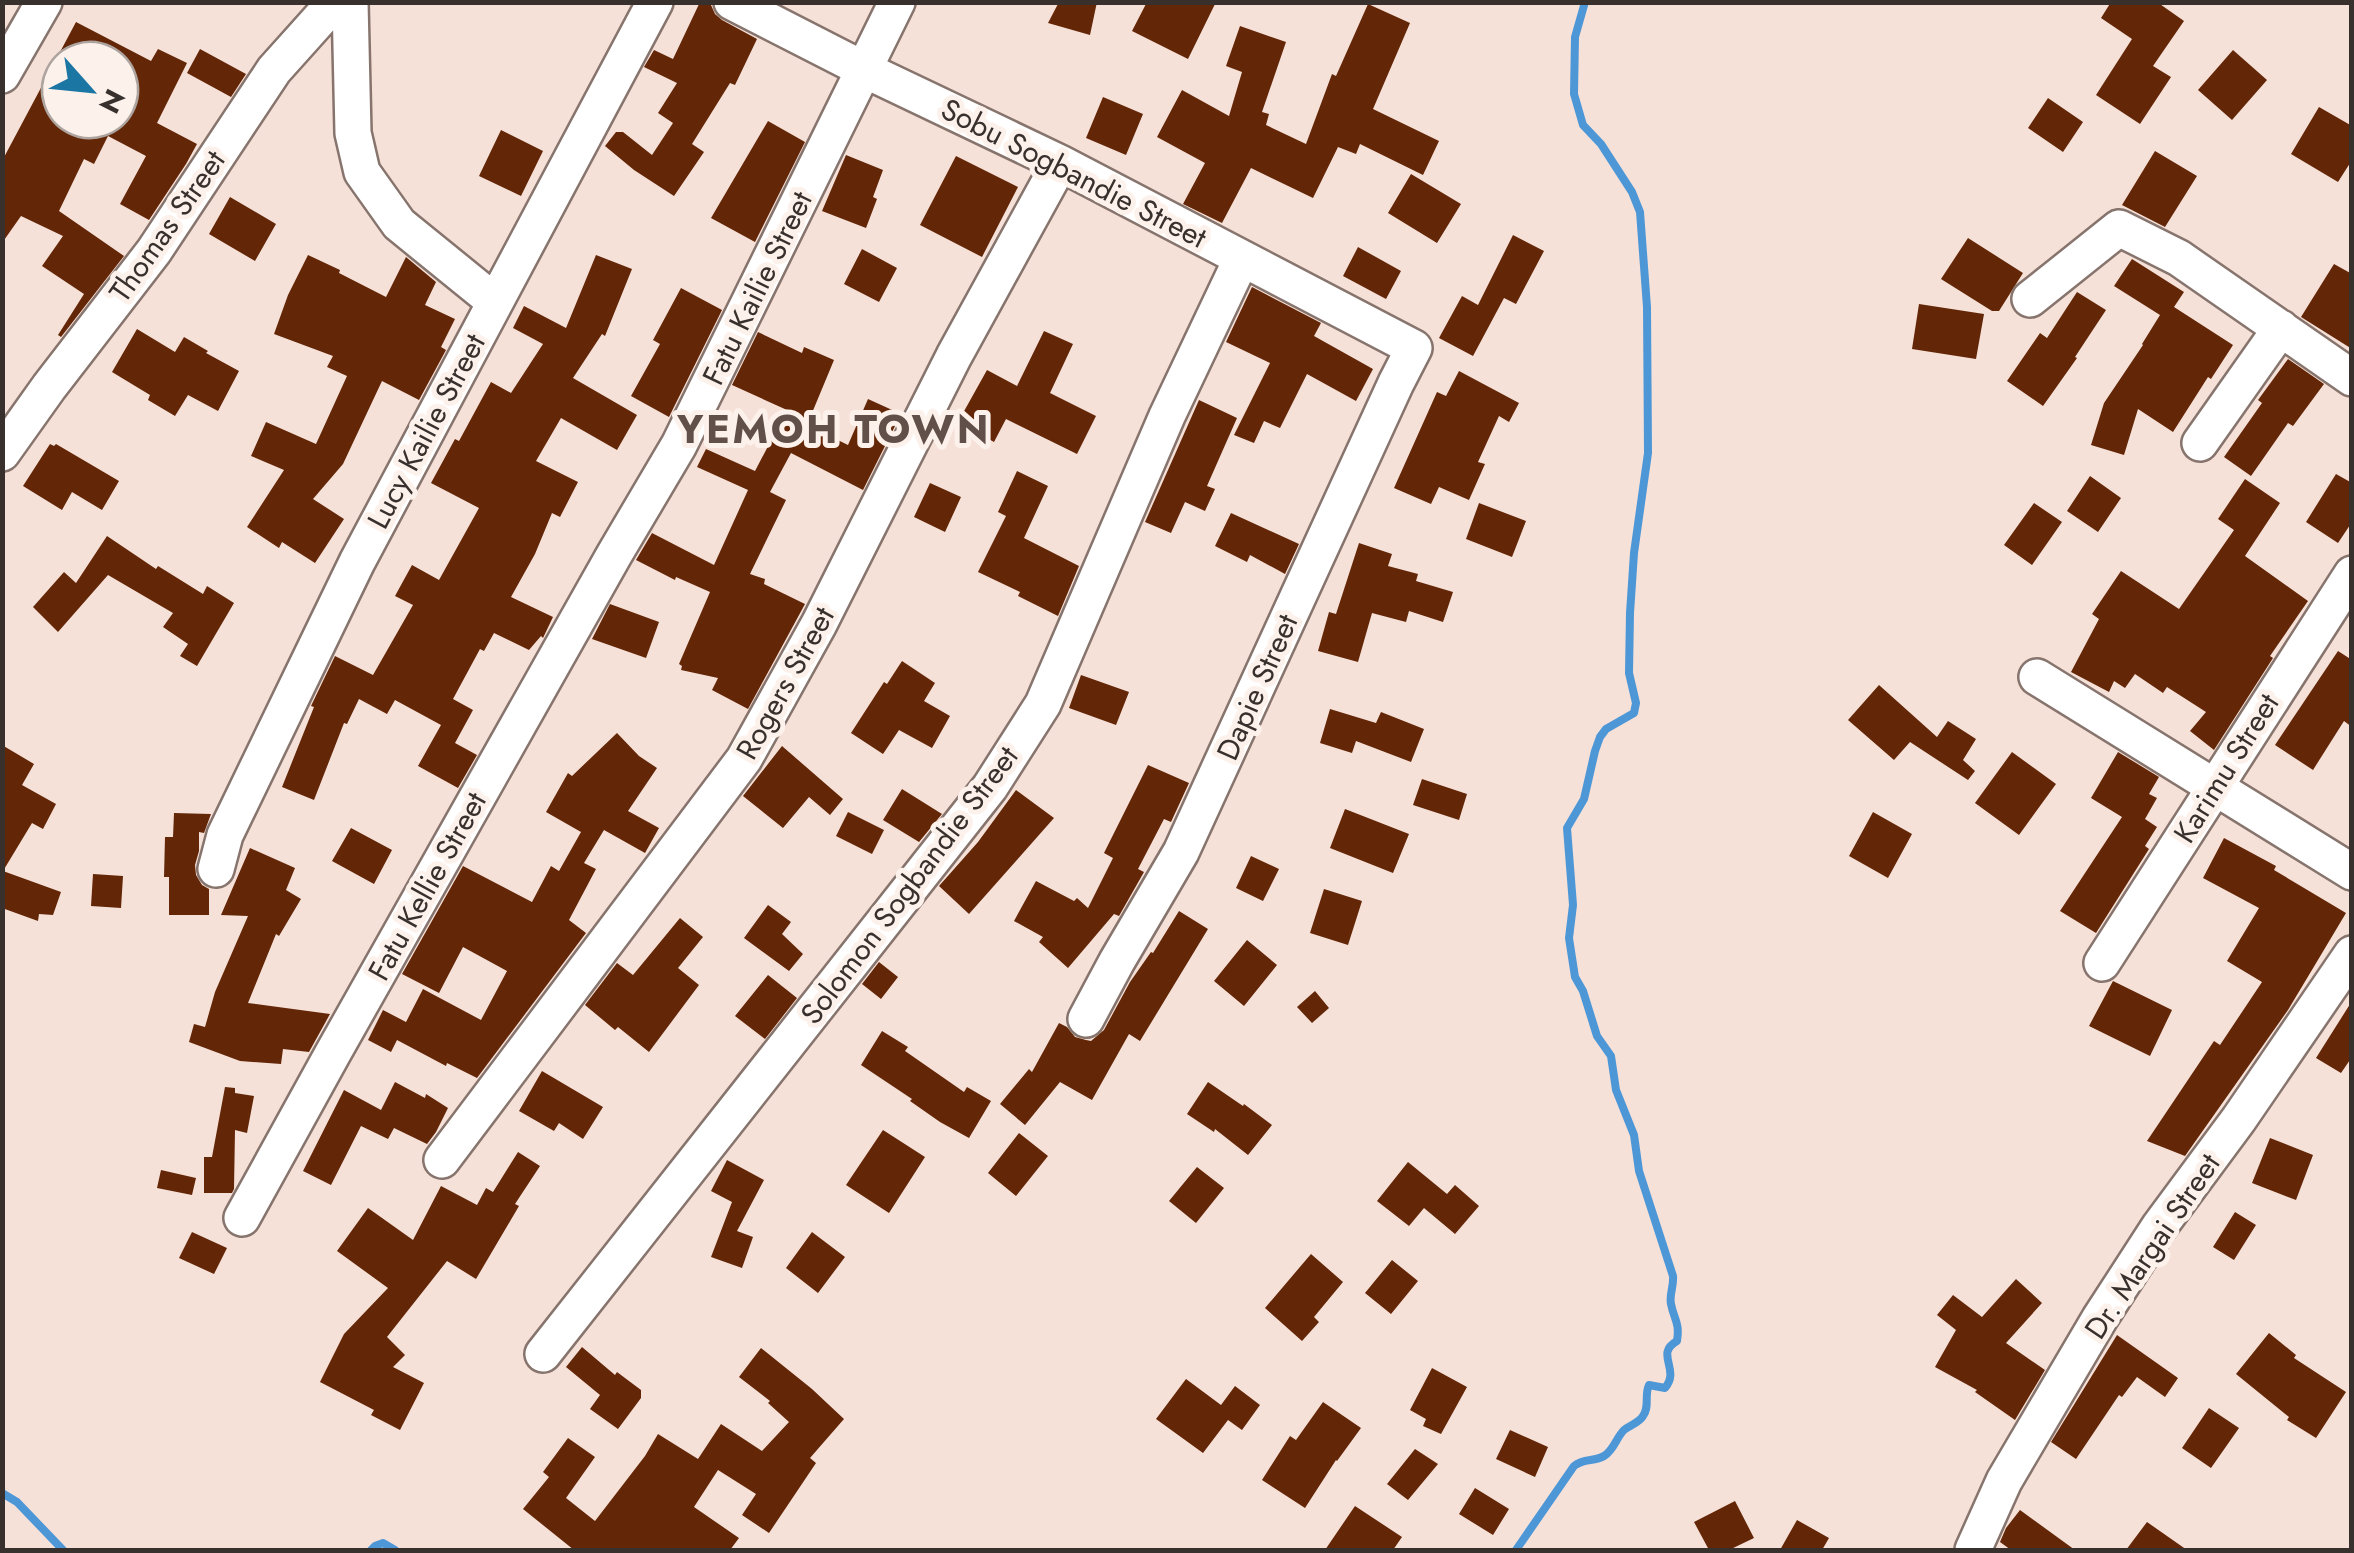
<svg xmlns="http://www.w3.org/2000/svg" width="2354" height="1553" font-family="Jost,sans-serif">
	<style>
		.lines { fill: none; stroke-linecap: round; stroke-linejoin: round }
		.stream { stroke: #4d97d7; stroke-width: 8 }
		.building { fill: #632606; fill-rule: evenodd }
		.minor-casing { stroke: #86746d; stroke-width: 40 }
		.minor { stroke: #fff; stroke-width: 35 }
		.labels { text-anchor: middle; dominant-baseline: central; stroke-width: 10; stroke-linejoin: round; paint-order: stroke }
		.street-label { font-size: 30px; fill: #38302d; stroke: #fdf1eb }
		.district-label { font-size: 40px; font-weight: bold; letter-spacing: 2.5px; fill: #615049; stroke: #fdf1eb }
	</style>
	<rect width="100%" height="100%" fill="#f6e1d9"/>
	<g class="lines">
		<path class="stream" d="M2,1493l15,9 46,48
			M371,1550l4,-4 8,-3 12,7
			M1516,1550l58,-84c10,-8 20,-4 30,-10 10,-6 12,-18 20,-26 6,-5 15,-7 19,-14 7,-9 1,-21 6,-31l16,3c16,-19 -11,-34 12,-47 3,-19 -3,-21 -6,-37 -2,-9 3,-18 2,-28l-34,-105 -5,-36 -18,-45 -5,-34 -14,-20 -14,-45 -8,-14 -6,-39 4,-33 -6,-77 17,-29 11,-48 5,-14 6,-8 28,-16 2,-10 -7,-30 1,-60 4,-60 14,-100 -1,-146 -7,-95 -8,-20 -31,-48 -18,-19 -9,-31 1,-57 10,-35"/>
	</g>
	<path class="building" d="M700,2l11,3 4,9 7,6 35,19 -22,46 -5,-2 -38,61 12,8 -30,44 -40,-26 -29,-24 11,-14h7l29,23 21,-32 -15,-10 19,-30 -33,-16 10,-17 19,9z
		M1059,2h38l-7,33 -42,-12z
		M1147,2h69l-28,57 -56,-28z
		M2111,2h46l27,19 -31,45 18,11 -31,47 -44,-29 36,-56 -31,-21z
		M1368,4l42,19 -37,86 66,32 -16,34 -63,-31 -4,10 -18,-7 -25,51 -62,-30 -29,55 -39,-19 22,-41 -48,-26 25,-47 47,26 13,-44 -16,-6 14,-40 46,16 -24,70 7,2 -3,11 40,19 26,-70 4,2z
		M76,22l75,39 7,-12 29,14 -30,60 40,21 -11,20 -37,56 -29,-16 26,-48 -38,-20 -14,28 -10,-5 -25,52 65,45 -63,81 -3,-2 26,-41 -42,-28 21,-30 -42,-20 -19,27v-82zM60,60h60v60h-60z
		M200,49l46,25 -15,23 -44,-24z
		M2233,50l34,30 -35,40 -34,-30z
		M1103,97l40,17 -17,41 -40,-17z
		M2048,98l35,24 -20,30 -35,-24z
		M2319,107l33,19v34l-14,22 -47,-28z
		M768,121l37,21 -50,100 -44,-24z
		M501,130l42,21 -22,45 -42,-20z
		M2155,151l42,25 -32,51 -43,-22z
		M846,155l37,15 -10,27 4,2 -11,29 -44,-17z
		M956,156l62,31 -36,70 -62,-32z
		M1411,174l50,30 -24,39 -49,-30z
		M230,197l46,27 -21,37 -46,-27z
		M1513,235l31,16 -28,53 -12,-6 -31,58 -34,-18 23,-42 16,9z
		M1968,238l55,35 -24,38h-7l-51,-32z
		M1358,247l43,24 -15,28 -43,-23z
		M862,249l35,19 -18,34 -35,-18z
		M308,255l32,15 -1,3 47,24 20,-40 30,25 -11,23 30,14 -14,28 5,3 -27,50 -37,-19 -39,83 -30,35 31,20 -29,44 -33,-21 -3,6 -32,-21 37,-57 -33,-14 15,-34 50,22 31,-68 -20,-9 6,-11 -59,-22 14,-39z
		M596,255l36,14 -27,67 -3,-2 -29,44 64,37 -20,35 -56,-32 -25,43 42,21 -18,35 -8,-4 -17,41 -24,43 42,20 -10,21 -2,-2 -12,14 -35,-17 -10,18 -4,-2 -27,50 20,11 -18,33 22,12 -19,33 -40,-22 23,-41 -46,-25 -8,14 -28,-15 -12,25 -3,-1 -30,77 -32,-13 32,-80 -3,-1 24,-50 38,19 40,-70 -18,-9 17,-31 27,15 40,-72 -48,-25 24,-44 4,2 32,-59 20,11 32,-49 -30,-16 11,-22 42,22z
		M2132,259l52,33 -10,15 59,38 -22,34 -3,-2 -35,55 -35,-23 -14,46 -33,-10 13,-42 39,-58 -1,-1 18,-29 -46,-29z
		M2334,264l18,10v75l-51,-32z
		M1252,287l69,36 -7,13 59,33 -17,32 -49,-27 -27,54 -16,-7 -10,22 -20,-8 36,-72 -44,-21z
		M681,288l41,22 -53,107 -38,-21 29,-52 -7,-4z
		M2077,292l29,18 -31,47 2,1 -34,48 -36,-25 33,-48 7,5z
		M1919,304l65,10 -8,45 -64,-10z
		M137,329l38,23 9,-15 24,14 -2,2 33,18 -21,40 -30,-16 -13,21 -27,-16 2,-5 -38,-23z
		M1044,331l29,13 -23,49 46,23 -19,38 -71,-35 -12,23 -36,-20 29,-52 30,16z
		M758,332l44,21 2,-6 30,13 -27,65 41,20 20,-46 33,15 -38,76 -72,-37 -21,39 16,8 -36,74 15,5 -1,5 41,20 -57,105 -36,-19 6,-12 -37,-8 1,-4 -3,-2 31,-72 -34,-15 -1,3 -39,-20 16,-27 62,32 34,-75 -51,-23 9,-18 49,22 32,-61 -55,-25z
		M2288,359l36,25 -31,42 -5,-3 -37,53 -27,-19 38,-54 -4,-3z
		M1459,371l60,32 -10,19 -10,-6 -21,46 7,2 -16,36 -30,-13 -8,17 -37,-16 43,-96 9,4z
		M1199,400l38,18 -30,68 8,3 -10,22 -20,-9 -14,31 -26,-11z
		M50,444l4,2 2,-2 63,37 -17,29 -30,-18 -10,18 -39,-24z
		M1017,471l31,15 -24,52 55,28 -21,50 -40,-20 2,-4 -42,-20 28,-56 -8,-4z
		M2336,474l16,9v39l-14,21 -32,-21z
		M2090,476l31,22 -23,34 -31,-21z
		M2245,479l35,24 -35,53 63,45 -38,55 3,2 -59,92 -24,-19 16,-19 -39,-25 -4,6 -28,-19 -10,14 -11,-7 -5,11 -38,-20 28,-53 -7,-5 29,-43 58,38 55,-79 -16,-11z
		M930,483l31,14 -16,35 -31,-15z
		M1479,503l47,18 -14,36 -46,-18z
		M2034,503l28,19 -30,43 -28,-20z
		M1231,513l68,31 -14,30 -35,-19 -3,7 -32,-16z
		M107,536l49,33 2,-3 45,28 4,-8 27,17 -37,63 -17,-10 8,-12 -25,-17 10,-14 -65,-38 -50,57 -25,-25 31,-35 12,11z
		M1359,543l33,11 -4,12 30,8 -2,7 37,11 -10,30 -34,-11 -3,11 -34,-9 -14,49 -40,-11 11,-39 7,2z
		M610,604l49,18 -13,36 -54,-19z
		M2338,651l14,9v67l-8,-6 -31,49 -38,-25z
		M902,661l33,22 -11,18 26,15 -18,32 -33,-18 -16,24 -32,-21 33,-51 3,2z
		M1081,675l48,17 -13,33 -47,-17z
		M1879,685l58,52 11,-16 28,18 -13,21 12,11 -7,9 -58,-38 -16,18 -46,-40z
		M1330,709l46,14 5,-11 43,17 -13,33 -55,-21 -4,12 -32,-10z
		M617,733l22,23 18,12 -29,43 31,17 -14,25 -41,-23 -20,33 12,6 -27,51 17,13 -109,145 -30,-15 -1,3 -49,-26 -6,12 -23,-12 15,-30 23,12 17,-33 58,31 26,-49 -44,-24 -24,46 -37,-19 61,-108 69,36 19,-36 8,5 22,-39 -35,-20 22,-39 4,3z
		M2,745l32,19 -12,21 34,19 -13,25 -11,-6 -29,48 58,21 -8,23 -14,-1 -1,7 -36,-13z
		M782,746l61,53 -13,16 -21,-18 -26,31 -40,-32z
		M2012,752l44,32 -37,51 -44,-32z
		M2118,752l41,25 -10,17 8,4 -12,21 12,8 -12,19 4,3 -53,84 -36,-22 62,-94 -31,-19z
		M1148,765l41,18 -18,39 -7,-3 -26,50 6,3 -25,44 -5,-2 -46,54 -29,-26 4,-5 -29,-16 22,-40 38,20 3,-3 11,10 25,-50 -9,-5z
		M1422,779l45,15 -8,26 -46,-15z
		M902,789l40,25 -23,28 -36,-22z
		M1016,790l38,28 -85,96 -30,-28 39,-44z
		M1345,809l64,25 -16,39 -63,-25z
		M848,812l36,18 -12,24 -36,-18z
		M1873,812l39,22 -24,44 -39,-22z
		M174,813l37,1 -7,19 -5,-1v19l-4,14 1,10 6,10 7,4v26h-40v-38h-5l1,-40h8z
		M351,828l41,22 -18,34 -42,-23z
		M2224,838l52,28 -2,4 72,43 -58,97 -103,146 -38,-15 67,-100 6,4 42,-63 -35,-21 32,-53 -56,-30z
		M250,848l45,20 -9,22 15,9 -22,37 -3,-2 -28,69 82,11 -21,38 -26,-3 -2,15 -41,-3 -51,-19 5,-18 11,3 10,-35 33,-76 -27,-1z
		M1251,856l28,13 -16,32 -27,-13z
		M93,874l30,2 -2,32 -30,-2z
		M1324,889l38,12 -14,44 -38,-12z
		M768,905l23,17 -9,12 21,20 -14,17 -45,-33z
		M1179,911l29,18 -68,112 -11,-7 -37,66 -32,-18 -35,43 -25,-21 29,-35 3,3 27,-49 8,4 8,10 11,3 5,1 13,-11 26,-48 21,-30 2,1z
		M680,918l23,19 -25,31 21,17 -50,67 -31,-25 -3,3 -30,-25 32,-42 16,12z
		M1247,940l30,25 -33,41 -30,-25z
		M879,962l19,15 -17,22 -19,-15z
		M768,975l29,23 -32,41 -30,-23z
		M2113,981l59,29 -22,46 -61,-30z
		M1315,991l14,17 -17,15 -15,-16z
		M2352,1001v56l-11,16 -25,-15z
		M882,1031l26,16 -3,4 59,41 3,-5 24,14 -22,37 -29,-16 -30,-21 2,-2 -51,-34z
		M542,1071l61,36 -20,32 -24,-16 -5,8 -35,-20z
		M395,1082l30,16 1,-4 22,14 -12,24 -9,12 -33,-16 -6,11 -27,-13 -30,59 -28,-14 41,-81 37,20z
		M1208,1082l35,24 1,-2 28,21 -24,30 -33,-26 -1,3 -27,-18z
		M225,1087l10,1v5l19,3 -7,37 -12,-3 -1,59 -2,4h-28v-36h8z
		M883,1130l42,27 -36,56 -43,-28z
		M1019,1133l29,23 -32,40 -28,-23z
		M2270,1138l43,17 -17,45 -44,-17z
		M518,1152l22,14 -25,38 4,2 -43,73 -29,-18 -60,76 18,18 -12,12 31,16 -24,47 -29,-15 3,-5 -54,-28 24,-48 44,-46 -51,-37 31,-43 45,32 28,-54 36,19 9,-17 7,4z
		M727,1160l37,20 -27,51 16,6 -11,31 -31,-11 21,-55 -21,-11z
		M1408,1162l39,32 8,-9 24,21 -24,28 -31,-26 -15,18 -32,-25z
		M1197,1167l27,21 -28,35 -27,-22z
		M161,1170l35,8 -4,17 -35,-7z
		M2235,1212l21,13 -22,35 -21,-13z
		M192,1232l35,16 -13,26 -35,-16z
		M812,1232l33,25 -27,36 -32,-25z
		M1311,1254l32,28 -29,35 5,5 -17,19 -37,-33z
		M1392,1260l26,21 -27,33 -26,-21z
		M2016,1279l26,24 -36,40 39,27 -30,50 -40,-28 2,-2 -42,-23 21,-37 -19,-15 16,-20 29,22z
		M2269,1333l27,22 -2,3 52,34 -30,46 -29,-18 2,-3 -53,-43z
		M2117,1335l61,43 -13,19 -28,-20 -15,20 -3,-2 -43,64 -25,-17z
		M582,1347l33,28 2,-3 24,18v8l-23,31 -28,-20 10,-14 -34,-28z
		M761,1348l51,41 32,30 -34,39 6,5 -47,70 -27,-18 14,-21 -38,-24 -24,37 45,31 -9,12h-156l-51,-41 26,-32 -6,-5 25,-34 27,19 -29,41 29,23 50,-65 13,-22 40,25 23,-35 41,27 27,-29 -21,-19 2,-2 -31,-24z
		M1432,1368l35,19 -26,47 -18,-8 3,-7 -16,-9z
		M1186,1379l35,26 14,-19 25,19 -18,25 -14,-10 -25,33 -47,-34z
		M1323,1402l38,26 -24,33 -1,-1 -31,48 -43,-28 28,-44 6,4z
		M2209,1408l30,20 -28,40 -29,-20z
		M1510,1430l38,17 -13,30 -39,-18z
		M1415,1449l23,15 -30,36 -21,-16z
		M1475,1488l34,21 -16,26 -34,-21z
		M1735,1501l19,37 -25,12h-20l-15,-28z
		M1355,1506l47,31 -9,13h-68z
		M2020,1510l55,40h-64l-11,-8 6,-14z
		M1797,1520l32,18 -7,12h-42z
		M2147,1522l40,28h-61z"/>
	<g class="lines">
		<defs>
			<path id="minor" d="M350,2l3,131 9,39 37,52 96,78
				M732,2l133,68 195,93 354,185 -18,35 -215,469 -64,109 -31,58
				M2,75l42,-73
				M2030,299l89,-71 60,30 173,120
				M2200,443l81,-115
				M2,453l47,-66 105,-136 120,-181 61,-68
				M2037,677l315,195
				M216,869l9,-34 132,-273 298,-560
				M2102,963l250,-389
				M442,1160l302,-401 75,-135 135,-268 106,-193
				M242,1218l91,-165 281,-498 65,-110 218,-443
				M543,1354l447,-567 53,-83 124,-288 75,-158
				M1973,1550l31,-69 96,-163 59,-91 80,-108 113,-165"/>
		</defs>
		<use href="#minor" class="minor-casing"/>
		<use href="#minor" class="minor"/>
	</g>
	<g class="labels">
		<g class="street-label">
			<text transform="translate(1074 173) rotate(27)">Sobu Sogbandie Street</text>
			<text transform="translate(167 226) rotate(-55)">Thomas Street</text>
			<text transform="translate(757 288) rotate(-64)">Fatu Kailie Street</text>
			<text transform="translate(426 431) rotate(-62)">Lucy Kailie Street</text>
			<text transform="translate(785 683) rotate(-61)">Rogers Street</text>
			<text transform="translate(1257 687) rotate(-66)">Dapie Street</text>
			<text transform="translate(2226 768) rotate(-58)">Karimu Street</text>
			<text transform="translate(909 885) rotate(-53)">Solomon Sogbandie Street</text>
			<text transform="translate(427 886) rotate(-61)">Fatu Kellie Street</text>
			<text transform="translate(2152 1246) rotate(-56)">Dr. Margai Street</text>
		</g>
		<g class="district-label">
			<text x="834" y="429">YEMOH TOWN</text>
		</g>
	</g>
	<rect width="2354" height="1553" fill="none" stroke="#38302d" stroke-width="10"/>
	<g transform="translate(90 90) rotate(117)"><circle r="48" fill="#fdf1eb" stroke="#aea49f" stroke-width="2.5"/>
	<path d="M0-8L18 38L0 25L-18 38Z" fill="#1c76a4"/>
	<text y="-15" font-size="28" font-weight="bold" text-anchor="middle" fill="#38302d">N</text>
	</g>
</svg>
